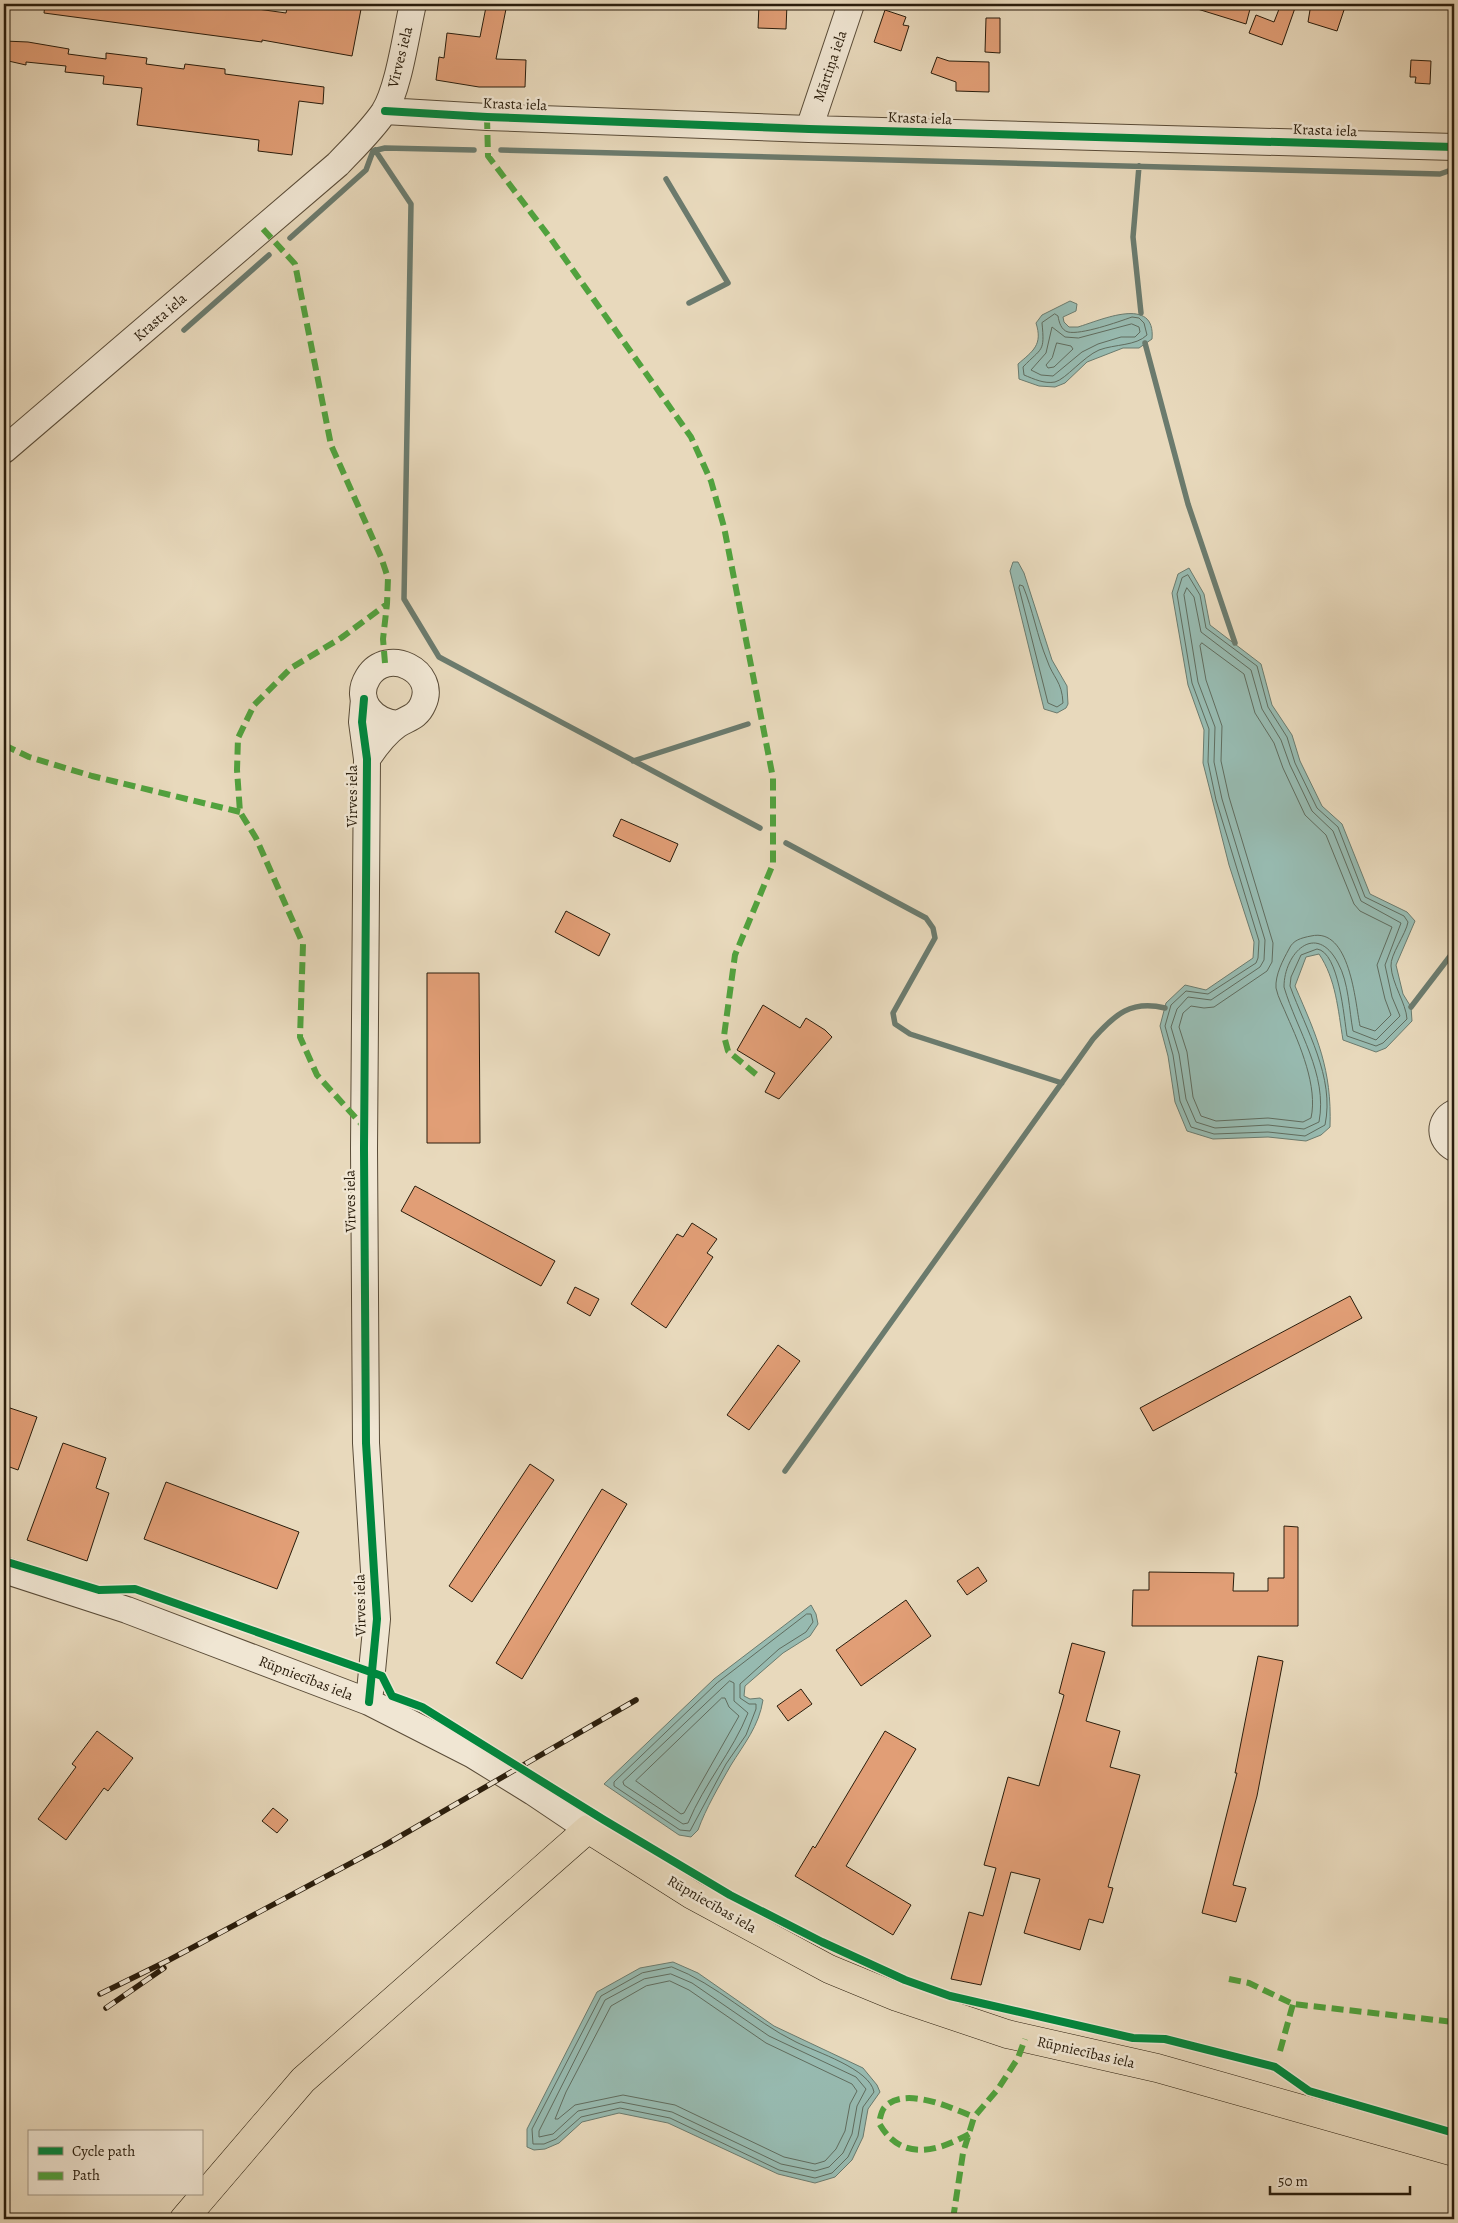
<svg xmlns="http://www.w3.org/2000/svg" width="1458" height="2223" font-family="Alegreya,serif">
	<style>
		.water { fill: #97bab0; stroke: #6b7b6e }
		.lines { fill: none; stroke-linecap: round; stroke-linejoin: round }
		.shore { stroke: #606c5e; stroke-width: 1 }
		.stream { stroke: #6b7b6e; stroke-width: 5.5 }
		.building { fill: #e19e76; stroke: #2a1d0c }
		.minor-casing { stroke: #5a4c38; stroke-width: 28 }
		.major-casing { stroke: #2a1d0c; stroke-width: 29 }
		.minor { stroke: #f0e6d3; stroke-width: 26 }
		.major { stroke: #e8d9bc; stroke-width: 28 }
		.rail-casing { stroke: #2a1d0c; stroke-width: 5.5 }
		.rail { stroke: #f0e6d3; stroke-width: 4; stroke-dasharray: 11; stroke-linecap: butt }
		.quiet { stroke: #51a23e; stroke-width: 6; stroke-dasharray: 12 6; stroke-linecap: butt }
		.cycleway-casing { stroke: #f0e6d3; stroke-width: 11 }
		.cycleway { stroke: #00873e; stroke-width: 8 }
		.labels { text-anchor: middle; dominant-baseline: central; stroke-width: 5; stroke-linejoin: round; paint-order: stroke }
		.street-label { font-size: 15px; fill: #2a1d0c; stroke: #f0e6d3 }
	</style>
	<rect width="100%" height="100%" fill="#e8d9bc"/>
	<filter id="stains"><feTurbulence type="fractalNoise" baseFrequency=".004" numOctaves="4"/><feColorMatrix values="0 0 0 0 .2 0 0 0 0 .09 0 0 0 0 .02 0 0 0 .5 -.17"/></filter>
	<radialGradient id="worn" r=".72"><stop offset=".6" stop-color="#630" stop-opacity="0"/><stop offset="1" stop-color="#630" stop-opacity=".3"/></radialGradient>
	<path class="water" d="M1070,301l7,3 -1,7 -13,6 1,5 5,5h9c23,-7 78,-32 74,12l-13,9h-16l-36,14 -22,21 -10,4 -16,-1 -20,-7 -1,-15c15,-13 25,-19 18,-41l6,-8z
		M1013,562h5l6,11 28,87 15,26 1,18 -2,4 -9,5 -13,-4 -34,-138z
		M1189,568l15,26 6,31 51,39 11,41 20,30 8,26 22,45 20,18 28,70 37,18 8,9 -19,44 7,29 8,13 1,14 -26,27 -10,4 -33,-12c-5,-30 -7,-61 -24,-86l-13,3 -11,29c22,51 37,83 35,141l-9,8 -15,6 -38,-4 -55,2 -26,-8 -12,-29 -7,-46 -8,-30 6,-23 19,-18 21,5 47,-32 1,-16 -25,-77 -26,-102 1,-33 -16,-45 -16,-92 6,-19z
		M811,1605l5,9 2,10 -8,12 -27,17 -38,33 -1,10 6,3 10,-1 3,2c-4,26 -19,44 -32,65 -12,21 -25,43 -33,65l-7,7 -12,-2 -75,-51 110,-105z
		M673,1962l25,11 76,53 89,42 14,17 3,7 -12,17 -5,28 -11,23 -17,17 -20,6 -37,-9 -110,-51 -49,-10 -37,9 -23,21 -14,6 -11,1 -7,-3v-18l70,-137 43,-24z"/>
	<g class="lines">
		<path class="shore" d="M1055,314l3,2c1,6 3,14 10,16 13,3 50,-10 64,-15l7,1 5,5 3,12c-11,11 -32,9 -48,15 -16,7 -33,29 -44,32 -11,2 -21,-3 -31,-7l-1,-8c19,-20 22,-14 19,-44z
			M1132,324l7,3 1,5 -5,5h-14l-23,7 -16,8 -29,24 -12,-1 -10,-5 15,-17 6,-26 13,10 13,1z
			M1057,343l14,3 2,3 -19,18 -6,1 -2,-3 6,-7z
			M1188,575l12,20 6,33 51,38 11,41 19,30 8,26 22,45 21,19 27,70 39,19 4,6c-2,12 -18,33 -17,44 1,18 15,37 16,53l-24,24 -7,3 -29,-10c-3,-18 -8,-84 -30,-87l-16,6 -10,22 -1,9c16,44 45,91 35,139l-20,11 -37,-4 -54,2 -23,-7 -11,-26 -7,-46 -8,-29 6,-21 15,-14 22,3 48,-31 2,-5 1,-17 -43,-141 -8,-38 1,-33 -17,-46 -15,-89 5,-16z
			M1020,585l3,1c10,24 14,50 24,74 6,18 15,21 16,43l-6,4 -9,-4 -29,-115z
			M1187,588l7,9 7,35 50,38 11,39 19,31 9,25 22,46 21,20 28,70 40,22 -16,42 7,32 8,19 -24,24 -23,-9c-4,-21 -4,-48 -15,-68 -22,-42 -54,-10 -54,24 13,44 44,87 35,135l-15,7 -36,-4 -53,3 -19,-6 -10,-23 -7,-45 -8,-27 6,-18 11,-12 23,3 49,-33 4,-7 1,-20 -43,-141 -8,-37 1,-35 -17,-45 -14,-87z
			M1202,643l42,31 11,39 19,30 9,25 22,47 21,20 28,69 6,7 32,16 -15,38 8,34 6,16 -16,16 -15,-5c-5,-25 -10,-99 -49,-90 -10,2 -18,4 -22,13 -6,11 -14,26 -13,39 2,10 8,20 11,28 13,29 31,71 24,102l-8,4 -35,-4 -52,3 -15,-5 -8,-19 -6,-45 -8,-25 4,-14 8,-7 13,2 10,-1 53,-36 5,-9 1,-19 -44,-146 -8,-36 1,-35 -16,-46 -6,-34z
			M807,1614h4l2,8 -7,10 -27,17 -39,35v14l9,6h7v5l-10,26 -20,29 -36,67 -10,-1 -66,-44v-4l103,-99z
			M730,1681l4,2v18l14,12c-15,38 -44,71 -60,110l-5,1 -59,-39 -1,-3z
			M722,1698h3l4,9 10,9 -55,97 -3,1 -45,-33z
			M672,1967c45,17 81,54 124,75 20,10 74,27 78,50l-11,15 -5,29 -10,21 -16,16 -17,5 -36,-8 -109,-52 -50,-10 -39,9 -25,22 -12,5h-11l-1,-15 69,-133 41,-23z
			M671,1974l21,9 77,53 87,41 10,12 -9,17 -5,28 -9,19 -14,14 -14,4 -34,-7 -109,-52 -51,-10 -43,9 -25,23 -14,3v-6l66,-131 39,-21z
			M670,1981l19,9 77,53 86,41 5,7 -7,13 -5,27 -9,18 -11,12 -10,3 -31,-7 -109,-52 -52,-10 -48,10 -17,14h-3l11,-27 45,-86 35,-20z"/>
		<path class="stream" d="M375,150l36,54 -7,395 35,58 321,171
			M501,150l939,24 14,-5
			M1139,166l-6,71 8,76
			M666,179l62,104 -39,20
			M290,238l76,-68 7,-19 12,-3 89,2
			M184,330l85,-75
			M1145,343l43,161 47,139
			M633,761l115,-37
			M786,843l140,75 7,10 2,10 -42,75 2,11 15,10 152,49
			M1411,1007l43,-56
			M785,1471l308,-432c22,-25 38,-39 72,-31"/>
	</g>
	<path class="building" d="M45,4h177l64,9 2,-9h74l-10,52 -90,-16v2l-218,-29z
		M759,4h28l-1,25 -28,-1z
		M1192,4h54l-1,3 5,2 -4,15 -55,-17z
		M1281,4l14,4 -13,37 -33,-12 7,-18 18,7z
		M1311,4h35l-9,27 -29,-9z
		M486,7l20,2 -10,50 30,1 -1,27h-46l-43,-7 3,-23 5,1 3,-25 33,4z
		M885,10l21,7 -3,8 6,1 -8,25 -27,-9z
		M986,18h14v35l-15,-1z
		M4,41l24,1 41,7 -1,5 38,5v-6l41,5 -1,6 38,5 1,-5 40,5v5l99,13 -1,17 -24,-3 -7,54 -34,-4 1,-11 -122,-15 5,-37 -39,-4 1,-8 -39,-4 1,-6 -40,-4v3l-22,-5z
		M937,57l12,4 40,1v30l-33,-1v-9l-25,-9z
		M1411,60l20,1 -1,23 -15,-1 1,-6h-6z
		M621,819l57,25 -8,18 -57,-26z
		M566,911l44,23 -11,22 -44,-24z
		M427,973h52l1,170h-53z
		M763,1005l37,23 6,-10 19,12 7,7 -53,62 -14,-7 10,-19 -38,-23z
		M415,1186l140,75 -14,25 -140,-75z
		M692,1223l25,16 -10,14 6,4 -47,71 -35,-24 46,-70 6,3z
		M575,1287l24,12 -9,17 -23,-13z
		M1350,1296l12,22 -209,113 -13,-23z
		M778,1345l22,16 -51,69 -22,-15z
		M4,1406l33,11 -19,53 -14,-5z
		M63,1443l43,15 -10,30 13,5 -22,68 -60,-21z
		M530,1464l24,16 -82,122 -23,-16z
		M166,1482l133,50 -22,57 -133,-50z
		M602,1489l25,15 -105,175 -26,-16z
		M1284,1526l14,1v99h-166l1,-36h16v-18l85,1 -1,18h35v-13h16z
		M978,1567l9,14 -20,14 -10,-14z
		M906,1600l25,36 -70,50 -25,-36z
		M1072,1643l33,9 -19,69 34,10 -10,36 30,8 -32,112 5,1 -10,35 -14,-4 -9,31 -56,-17 16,-54 -29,-7 -30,113 -30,-6 18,-67 14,4 13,-48 -12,-3 24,-88 31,9 25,-91 -5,-2z
		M1258,1656l25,5 -26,135 -24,89 13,3 -10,34 -34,-9 35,-140h-2z
		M801,1689l11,15 -24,17 -11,-15z
		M97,1731l36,27 -25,33 -4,-3 -38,52 -28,-21 38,-52 -4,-3z
		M885,1731l31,18 -70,117 65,39 -18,30 -98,-59 18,-30 2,2z
		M273,1808l15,12 -11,13 -15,-12z"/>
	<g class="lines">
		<defs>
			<path id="minor" d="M385,111l102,6 322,12 645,18
				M809,129l42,-125
				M4,450l334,-286c16,-17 33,-33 46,-52 15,-24 22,-79 29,-108
				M364,699l-2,23 5,37 -3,390 2,294 11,176 -8,83
				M367,759c8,-12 17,-25 30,-34 10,-7 20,-7 26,-21 15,-33 -36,-58 -55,-27 -15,24 6,45 30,47
				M1454,1113c-16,8 -15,27 0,35
				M4,1570l123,40 242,92 104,53 60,37 55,37"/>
			<path id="major" d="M184,2219l119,-139 285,-251 104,66 137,74 68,28 110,37 150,34 297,84"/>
		</defs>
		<use href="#minor" class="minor-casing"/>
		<use href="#major" class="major-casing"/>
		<use href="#minor" class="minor"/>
		<use href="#major" class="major"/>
		<defs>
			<path id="rail" d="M100,1994l69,-34 216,-115 251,-145
				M106,2008l58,-40"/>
		</defs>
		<use href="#rail" class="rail-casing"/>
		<use href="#rail" class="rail"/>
		<path class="quiet" d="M487,117l1,39 63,83 140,198 20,44 13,46 49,251v86l-38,91 -11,81 4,15 30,25
			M263,229l32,35 36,181 50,112 7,21 -1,26 -46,34 -50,30 -37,37 -16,33 -1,32 3,42 16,26 47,106 -3,93 17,38 47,52
			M385,663l-2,-24 4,-35
			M4,745l25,12 63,19 148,36
			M1229,1979l20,4 44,21 161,18
			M1280,2051l13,-47
			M969,2134c-32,18 -68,28 -90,-11 1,-4 2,-11 5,-15 19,-23 68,0 90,9
			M953,2219l10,-66 11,-36 24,-28 20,-31 7,-19"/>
		<defs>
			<path id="cycleway" d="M385,111l102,6 322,12 645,18
				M364,699l-2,23 5,37 -3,390 2,294 11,176 -8,83
				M4,1561l95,29 36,-1 247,87 10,20 30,11 182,113 126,75 92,47 83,38 45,16 183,42 32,1 110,28 34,24 145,42"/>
		</defs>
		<use href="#cycleway" class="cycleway-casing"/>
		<use href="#cycleway" class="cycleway"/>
	</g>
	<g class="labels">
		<g class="street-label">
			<text transform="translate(400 57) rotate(-76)">Virves iela</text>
			<text transform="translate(830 66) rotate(-71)">Mārtiņa iela</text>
			<text transform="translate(515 104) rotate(2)">Krasta iela</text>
			<text transform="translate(920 118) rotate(2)">Krasta iela</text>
			<text transform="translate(1325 130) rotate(2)">Krasta iela</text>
			<text transform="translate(160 317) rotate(-41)">Krasta iela</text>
			<text transform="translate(352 796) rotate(-90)">Virves iela</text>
			<text transform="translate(350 1201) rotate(-91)">Virves iela</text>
			<text transform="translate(360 1605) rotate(-91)">Virves iela</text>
			<text transform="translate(306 1678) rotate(21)">Rūpniecības iela</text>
			<text transform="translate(712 1904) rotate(30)">Rūpniecības iela</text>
			<text transform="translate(1086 2052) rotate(13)">Rūpniecības iela</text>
		</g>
	</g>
	<rect width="1458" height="2223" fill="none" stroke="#e8d9bc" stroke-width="20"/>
	<rect x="5" y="5" width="1448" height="2213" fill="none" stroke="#2a1d0c" stroke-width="2.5"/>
	<rect x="10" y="10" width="1438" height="2203" fill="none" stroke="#2a1d0c"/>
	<rect x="28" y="2130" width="175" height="65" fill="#f0e6d3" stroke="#a19683"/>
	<rect x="38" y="2147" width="25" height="8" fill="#00873e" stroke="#a19683"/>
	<text x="72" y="2156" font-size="15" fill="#2a1d0c">Cycle path</text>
	<rect x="38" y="2172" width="25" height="8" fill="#51a23e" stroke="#a19683"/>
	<text x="72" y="2180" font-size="15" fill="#2a1d0c">Path</text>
	<path d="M1270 2186v8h140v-8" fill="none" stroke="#2a1d0c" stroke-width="2.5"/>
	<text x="1278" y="2186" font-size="15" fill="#2a1d0c" stroke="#f0e6d3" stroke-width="4" paint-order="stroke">50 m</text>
	<rect width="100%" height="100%" filter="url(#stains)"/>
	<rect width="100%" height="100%" fill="url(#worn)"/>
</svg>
